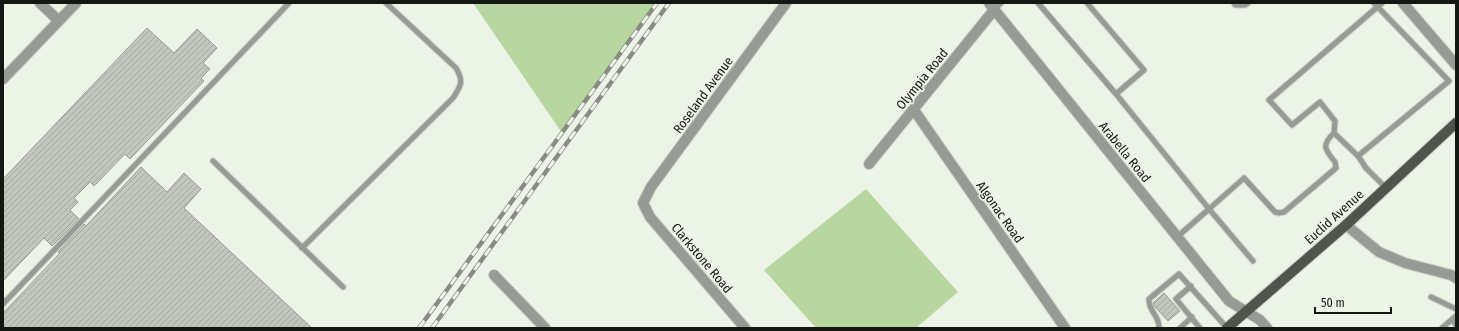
<svg xmlns="http://www.w3.org/2000/svg" width="1459" height="331" font-family="'Fira Sans Condensed',sans-serif">
	<style>
		.green { fill: #b8d7a0 }
		.building { fill: url(#building-hatch); stroke: #989e94 }
		.lines { fill: none; stroke-linecap: round; stroke-linejoin: round }
		.service-casing { stroke: #cad0c5; stroke-width: 7 }
		.minor-casing { stroke: #cad0c5; stroke-width: 12 }
		.primary-casing { stroke: #cad0c5; stroke-width: 12 }
		.service { stroke: #979a95; stroke-width: 5 }
		.minor { stroke: #979a95; stroke-width: 10 }
		.primary { stroke: #50554c; stroke-width: 10 }
		.rail-casing { stroke: #888d84; stroke-width: 4.5 }
		.rail { stroke: #ecf3e7; stroke-width: 3; stroke-dasharray: 9; stroke-linecap: butt }
		.labels { text-anchor: middle; dominant-baseline: central; stroke-width: 3.5; stroke-linejoin: round; paint-order: stroke }
		.street-label { font-size: 13px; fill: #151713; stroke: #ecf3e7 }
	</style>
	<defs>
		<pattern id="building-hatch" width="6" height="6" patternUnits="userSpaceOnUse"><rect width="6" height="6" fill="#c1c7bc"/><path d="M-1 1l2-2M0 6l6-6M5 7l2-2" fill="none" stroke="#a5aaa1"/></pattern>
	</defs>
	<rect width="100%" height="100%" fill="#ecf3e7"/>
	<path class="green" d="M473,3h184l-95,130z
		M866,189l92,103 -42,36h-100l-52,-58z"/>
	<path class="building" d="M147,28l27,25 23,-24 20,19 -14,15 7,6 -9,9 3,3 -74,78 -5,-5 -31,32 -4,-4 -16,16 4,4 -8,8 9,9 -27,27 -8,-8 -41,43v-102z
		M141,167l26,25 17,-19 17,16 -17,19 128,120h-309v-15l57,-60 -2,-1 26,-28 2,2z
		M1164,293l16,18 -12,10 -13,-14 -2,-4z"/>
	<g class="lines">
		<defs>
			<path id="service" d="M1038,3l78,91 93,115 -32,28
				M1087,3l57,67 -28,24
				M1234,3l1,2h10l3,-2
				M1382,3l-113,97 23,25 28,-23 15,19 -1,12 24,23 8,12 20,20
				M994,10l7,-7
				M1358,156l91,-75 -75,-78
				M213,161l130,126
				M302,248l151,-150c8,-12 11,-17 3,-30l-70,-65
				M1253,261l-44,-52 35,-31 31,34 4,1 5,-1 52,-44 -1,-6c-10,-12 -14,-17 -1,-29
				M1191,286l-15,13 24,29
				M1431,297l25,12
				M3,304l286,-301
				M1452,320l4,5
				M1159,328c1,-12 -11,-17 -10,-29l30,-25 48,54
				M1180,328l12,-11
				M1442,328l14,-12"/>
			<path id="minor" d="M40,3l18,17
				M989,3l240,298 31,19 7,8
				M1403,3l53,62
				M3,79l73,-76
				M914,110l151,218
				M869,164l125,-154
				M1346,225l33,27 26,11 46,12 5,3
				M494,275l51,53
				M745,328l-95,-111 -7,-14 8,-16 135,-184"/>
			<path id="primary" d="M1227,328l119,-103 110,-102"/>
		</defs>
		<use href="#service" class="service-casing"/>
		<use href="#minor" class="minor-casing"/>
		<use href="#primary" class="primary-casing"/>
		<use href="#service" class="service"/>
		<use href="#minor" class="minor"/>
		<use href="#primary" class="primary"/>
		<defs>
			<path id="rail" d="M419,328l238,-325
				M432,328l237,-325"/>
		</defs>
		<use href="#rail" class="rail-casing"/>
		<use href="#rail" class="rail"/>
	</g>
	<g class="labels">
		<g class="street-label">
			<text transform="translate(922 79) rotate(-51)">Olympia Road</text>
			<text transform="translate(703 95) rotate(-54)">Roseland Avenue</text>
			<text transform="translate(1125 152) rotate(51)">Arabella Road</text>
			<text transform="translate(1000 212) rotate(55)">Algonac Road</text>
			<text transform="translate(1334 217) rotate(-42)">Euclid Avenue</text>
			<text transform="translate(702 258) rotate(50)">Clarkstone Road</text>
		</g>
	</g>
	<rect width="1459" height="331" fill="none" stroke="#151713" stroke-width="8"/>
	<path d="M1315 307v6h76v-6" fill="none" stroke="#151713" stroke-width="2"/>
	<text x="1321" y="307" font-size="12" fill="#151713" stroke="#ecf3e7" stroke-width="3" paint-order="stroke">50 m</text>
</svg>
